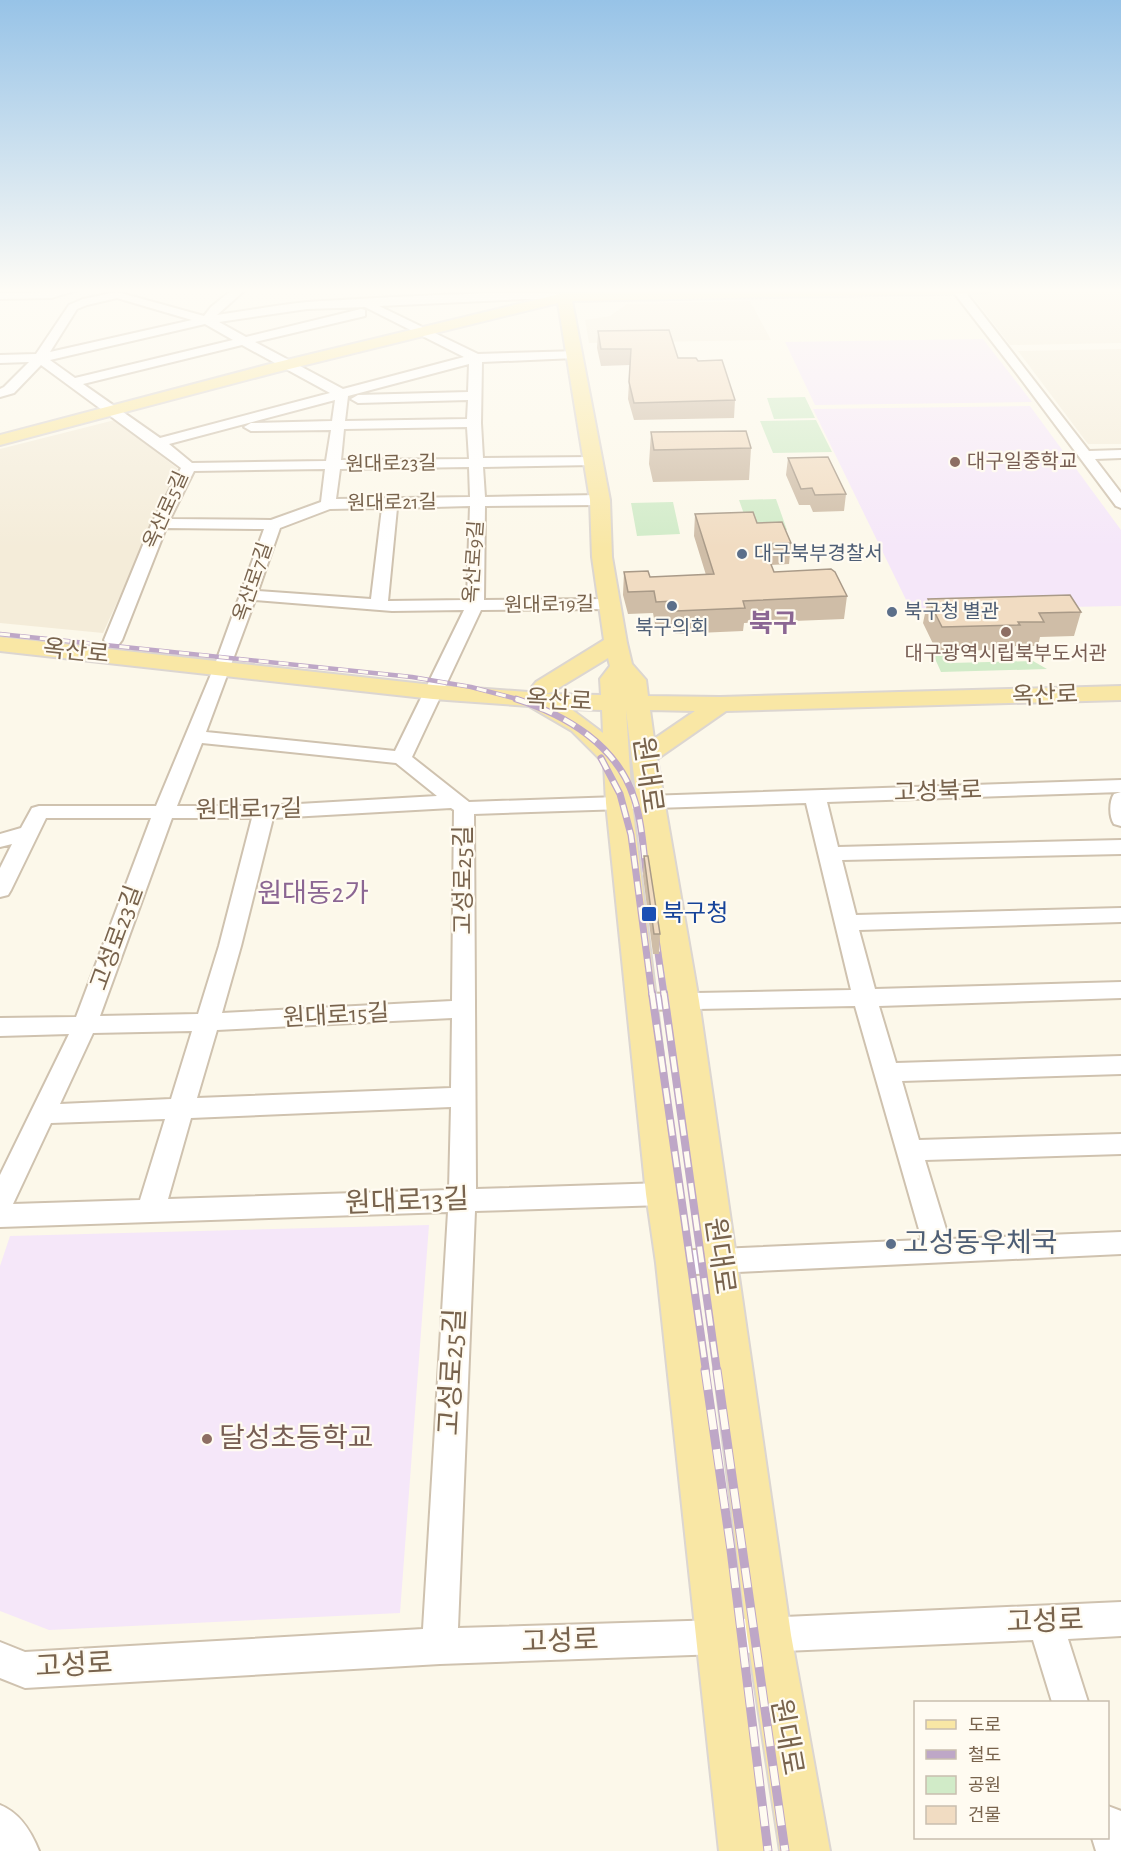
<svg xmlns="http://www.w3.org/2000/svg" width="1121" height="1851" font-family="'Alegreya Sans','Noto Sans KR',sans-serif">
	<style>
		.residential { fill: #f4ecd9 }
		.education { fill: #f5e7f9 }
		.green { fill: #d1ebc8 }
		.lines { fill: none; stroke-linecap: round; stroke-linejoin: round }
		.minor-casing { stroke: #cfc2af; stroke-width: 4 }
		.major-casing { stroke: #dcd6d1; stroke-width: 4 }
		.minor { fill: #fff; fill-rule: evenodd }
		.major { fill: #f9e7a5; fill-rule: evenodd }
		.rail-far3-casing { stroke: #bea7c7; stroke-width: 4.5 }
		.rail-far2-casing { stroke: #bea7c7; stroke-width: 7 }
		.rail-far1-casing { stroke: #bea7c7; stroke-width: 8 }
		.rail-casing { stroke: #bea7c7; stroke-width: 9 }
		.rail-far3 { stroke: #fffbf1; stroke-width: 3; stroke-dasharray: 10; stroke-linecap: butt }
		.rail-far2 { stroke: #fffbf1; stroke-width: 4.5; stroke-dasharray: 13; stroke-linecap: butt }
		.rail-far1 { stroke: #fffbf1; stroke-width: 5; stroke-dasharray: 16; stroke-linecap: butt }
		.rail { stroke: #fffbf1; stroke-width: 7; stroke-dasharray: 20; stroke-linecap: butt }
		.wall { fill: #cfbda7 }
		.building { fill: #f1dcc2; stroke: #a99a88; stroke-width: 1.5 }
		.education-dot { fill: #8d6e63; stroke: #fffbf1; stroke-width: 2 }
		.service-dot { fill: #5c6f8a; stroke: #fffbf1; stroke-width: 2 }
		.transit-dot { fill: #1a4fb4; stroke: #fffbf1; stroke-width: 2 }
		.labels { text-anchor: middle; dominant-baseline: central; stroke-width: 4.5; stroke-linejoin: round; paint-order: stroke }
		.far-education-label { font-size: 20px; fill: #785e54; stroke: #fffbf1; text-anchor: start }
		.far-street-label { font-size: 20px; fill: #78634d; stroke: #fffbf1 }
		.far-service-label { font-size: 20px; fill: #4e5e75; stroke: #fffbf1; text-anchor: start }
		.street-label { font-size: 24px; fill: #78634d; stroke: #fffbf1 }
		.transit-label { font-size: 24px; fill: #164399; stroke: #fffbf1; text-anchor: start }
		.far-district-label { font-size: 26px; font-weight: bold; fill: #8b6693; stroke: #fffbf1 }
		.quarter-label { font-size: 27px; fill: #8b6693; stroke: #fffbf1 }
		.near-street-label { font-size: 28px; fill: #78634d; stroke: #fffbf1 }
		.near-service-label { font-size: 28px; fill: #4e5e75; stroke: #fffbf1; text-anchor: start }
		.near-education-label { font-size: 28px; fill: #785e54; stroke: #fffbf1; text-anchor: start }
	</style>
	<rect width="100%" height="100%" fill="#fcf8ea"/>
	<path class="residential" d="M1121,291v52l-111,2 -40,-52z
		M750,301l21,39 -182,3 -4,-23 25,-4 17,-12z
		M1121,349v95h-33l-70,-93z
		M115,420l63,49 -75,164 -103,-10v-174z"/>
	<path class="education" d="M983,339l49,63 -217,3 -30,-63z
		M1030,406l91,124v76l-210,4 -98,-201z
		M429,1225l-29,388 -351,17 -49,-19v-345l10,-30z"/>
	<path class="green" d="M805,397l10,21 -41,1 -7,-21z
		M816,420l16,32 -59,1 -13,-32z
		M776,499l11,31 -37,1 -11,-31z
		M673,502l7,32 -43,2 -6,-33z
		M932,652h13l5,11 83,-2 14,8 -106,3z"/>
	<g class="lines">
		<defs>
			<path id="minor" d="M62,289h19l-30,9 -51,1v-6l51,-1z
				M233,289h13l-29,26c30,-4 60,-10 90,-13 31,-2 251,-16 263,-5l-6,3 -38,-1 -147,7 99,48 101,-3 2,3 -6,4 -93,4 -1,61 2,35 111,-1 7,4 -7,4 -111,2 2,30 115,-2 8,5 -8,5 -115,1 -1,94 127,-1 8,5 -8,5 -130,1 -69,147 57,45 652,-22v46l-7,-2c-5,-7 -5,-23 0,-30l7,-2 -294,10 11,45 283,-7v14l-279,6 14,55 265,-7v14l-262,8 16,59 246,-7v16l-242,8 17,57 225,-7v18l-219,7 17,59 202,-6v20l-196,6 24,79 172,-7v22l-447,21 -10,-4 -4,-8 4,-8 10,-4 248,-11 -67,-234 -214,4 -8,-2 -4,-6 4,-6 8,-2 210,-4 -45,-187 -332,11 2,375 187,-6 10,3 4,8 -4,8 -10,3 -188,6 -17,417 262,-8 401,-18v34l-53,3 20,63h-36l-19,-62 -313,14 -280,10 -415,24 -25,-10v-36l25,10 398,-23 25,-417 -448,15v-52l69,-141 -69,2v-18l76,-1 75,-199h-105l-35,72 -3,5 -8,2v-29l12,-24 -12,3v-13l21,-6 11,-20 7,-2h117l58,-139 50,-138 -98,-1 -44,112 -3,4h-12l-3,-4 48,-117 29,-55 -140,-103 -27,28 -14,4v-8l4,-2 25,-25 -29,1v-8l36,-1 33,-49 14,-6 34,-7 87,24 7,-9zM117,298l75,22 -142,32 27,-43 10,-4zM365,307l99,50 -121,32 -88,-47 110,-26v-6l-4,-1 -115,28 -27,-15 88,-13zM205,324l28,16 -158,38 -25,-18zM242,345l88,48 -170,45 -77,-54zM469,364l-1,28 -110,3 -7,4 7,4 110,-3 -1,19 -122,2 3,-25zM335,400l-3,21 -81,2 -7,4 7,4 80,-1 -5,31 -134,2 -23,-19zM467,427l2,32 -128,1 3,-31zM469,467l1,30 -134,2 4,-30zM325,469l-4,33 -50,18 -101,-1 24,-48zM470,506l-3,94 -79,1 9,-93zM382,508l-11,91 -113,-8 22,-63 50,-19zM255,600l137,11 72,-1 -69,141 -189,-19zM202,743l194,20 41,33 -173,10h-87zM451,808l3,2 -2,191 -230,12 19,-67 32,-128zM172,818h80l-33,128 -21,68 -98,2zM452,1018l-1,70 -254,10 20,-68zM192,1031l-21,68 -111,5 33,-71zM451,1107l-2,83 -281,9 23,-81zM165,1119l-25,81 -127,4 38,-81z
				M951,289h12l126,162 32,-1v8l-26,1 26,34v15l-5,-2 -98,-131z
				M0,1805c20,8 31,26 39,46h-39z
				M1108,1806l13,5v40h-25l-4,-13h16z"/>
			<path id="major" d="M770,289h223l-7,4 -414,8 38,199 2,57 15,86 5,21 14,16 2,16 72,1 401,-11v14l-395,11 -69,48 42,242 92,634 39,216h-50l-33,-216 -78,-634 -32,-200 -11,-91 6,93 48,391 12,69 77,588h-50l-63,-588 -10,-69 -40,-391 -2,-40 -32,-32 -43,-25 -96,-7 -433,-48v-14l433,48 109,8 -6,-1 -4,-5 4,-5 68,-42 -12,-83 -2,-57 -32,-197 -281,69 -277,73v-10l266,-70 298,-72zM608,658l2,8 -10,13 1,16 -56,-1 7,-2zM571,709l31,1 1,23zM650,710l45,1 -41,28z"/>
		</defs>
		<use href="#minor" class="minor-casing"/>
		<use href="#major" class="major-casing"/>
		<use href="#minor" class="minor"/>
		<use href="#major" class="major"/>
		<defs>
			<path id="rail-far3" d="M0,634l412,43 59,10 50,13"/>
			<path id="rail-far2" d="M516,699c50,16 101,46 118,99 8,24 9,49 12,73
				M601,758l19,36 11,41 21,160
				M656,939l8,56"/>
			<path id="rail-far1" d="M652,993l54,378
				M664,993l53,378"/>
			<path id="rail" d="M705,1370l26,180 37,301
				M717,1370l68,481"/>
		</defs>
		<use href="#rail-far3" class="rail-far3-casing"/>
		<use href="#rail-far2" class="rail-far2-casing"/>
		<use href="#rail-far1" class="rail-far1-casing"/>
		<use href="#rail" class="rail-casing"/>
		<use href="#rail-far3" class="rail-far3"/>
		<use href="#rail-far2" class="rail-far2"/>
		<use href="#rail-far1" class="rail-far1"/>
		<use href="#rail" class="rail"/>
	</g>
	<path class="wall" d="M598,331l80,27 20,3 37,39 -1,18 -100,2 -6,-21 2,-34 -29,1 -4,-18z
		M651,432l100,16 -2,32 -96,2 -4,-18z
		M788,458l58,36 -2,17 -31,1 -3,-7h-11l-13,-30z
		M695,514l62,9 34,20 -2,21 -18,1 3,7 73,24 -3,23 -100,4 -1,8 -68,3 -3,-10h-17l-2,-11 -25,1 -5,-19 1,-23 26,5 56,-2 -12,-39z
		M928,599l153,13 -7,24 -34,1 -2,9h-23l-1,3 -77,3 -14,-29z
		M644,856l16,78 -1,20h-6l-10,-78z"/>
	<path class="building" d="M669,330l9,28h18l2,3 24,-1 13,40 -101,3 -5,-21 2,-33h-30l-3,-18z
		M746,431l5,17 -97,2 -3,-18z
		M828,457l18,37 -31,1 -3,-7 -11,1 -13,-31z
		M753,512l4,11 25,-1 9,21 -28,1 11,28 57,-3 4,3 12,24 -104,5 2,7 -69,3 -3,-10 -17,1 -2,-11 -26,1 -4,-20 24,-1 2,6 64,-3 -19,-60z
		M1070,595l11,17 -42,1 5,9h-26l2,3 -78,2 -14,-28z
		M644,856h4l12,78h-6z"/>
	<linearGradient id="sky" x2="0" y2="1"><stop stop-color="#97c3e7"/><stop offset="0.53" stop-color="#fefcf6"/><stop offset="1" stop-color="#fefcf6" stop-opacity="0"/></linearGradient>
	<rect width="1121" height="548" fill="url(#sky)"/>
	<g class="education-dot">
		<circle cx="955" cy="462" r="6"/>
		<circle cx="1006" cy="632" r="6"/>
		<circle cx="207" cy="1439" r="6"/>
	</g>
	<g class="service-dot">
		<circle cx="742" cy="554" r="6"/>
		<circle cx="672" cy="606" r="6"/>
		<circle cx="892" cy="612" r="6"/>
		<circle cx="891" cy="1244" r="6"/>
	</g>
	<rect class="transit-dot" x="641" y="906" width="16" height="16" rx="3"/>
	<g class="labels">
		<g class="far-education-label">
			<text x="967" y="462">대구일중학교</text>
			<text x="1006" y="654" text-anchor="middle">대구광역시립북부도서관</text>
		</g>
		<g class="far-street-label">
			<text transform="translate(391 464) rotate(-1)">원대로23길</text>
			<text transform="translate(392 503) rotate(-1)">원대로21길</text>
			<text transform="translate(166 510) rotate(-66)">옥산로5길</text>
			<text transform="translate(474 562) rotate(-86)">옥산로9길</text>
			<text transform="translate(253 582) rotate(-71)">옥산로7길</text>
			<text transform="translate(549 605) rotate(-1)">원대로19길</text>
		</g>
		<g class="far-service-label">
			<text x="754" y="554">대구북부경찰서</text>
			<text x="904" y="612">북구청 별관</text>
			<text x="672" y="628" text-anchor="middle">북구의회</text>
		</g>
		<g class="street-label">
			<text transform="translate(76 652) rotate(6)">옥산로</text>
			<text transform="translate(1045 696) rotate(-2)">옥산로</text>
			<text transform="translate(559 701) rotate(3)">옥산로</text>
			<text transform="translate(938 792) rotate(-2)">고성북로</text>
			<text transform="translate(249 810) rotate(-1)">원대로17길</text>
			<text transform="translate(464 880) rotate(-90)">고성로25길</text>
			<text transform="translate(117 938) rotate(-70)">고성로23길</text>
			<text transform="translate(336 1016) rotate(-3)">원대로15길</text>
		</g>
		<g class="transit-label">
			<text x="662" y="914">북구청</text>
		</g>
		<g class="far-district-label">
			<text x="773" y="624">북구</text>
		</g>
		<g class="quarter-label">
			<text x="313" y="893">원대동2가</text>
		</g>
		<g class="near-street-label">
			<text transform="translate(647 775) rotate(82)">원대로</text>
			<text transform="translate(407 1202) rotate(-2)">원대로13길</text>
			<text transform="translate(719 1256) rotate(82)">원대로</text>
			<text transform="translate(453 1372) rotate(-87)">고성로25길</text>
			<text transform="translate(1045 1622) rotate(-2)">고성로</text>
			<text transform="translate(560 1642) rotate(-2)">고성로</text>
			<text transform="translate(74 1666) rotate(-3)">고성로</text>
			<text transform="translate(786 1737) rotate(80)">원대로</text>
		</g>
		<g class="near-service-label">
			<text x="903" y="1244">고성동우체국</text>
		</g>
		<g class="near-education-label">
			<text x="219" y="1439">달성초등학교</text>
		</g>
	</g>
	<rect x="914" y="1701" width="195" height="138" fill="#fffbf1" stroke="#c9beaf" stroke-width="1.5"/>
	<rect x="926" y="1720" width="30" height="9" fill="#f9e7a5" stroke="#c9beaf" stroke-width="1.5"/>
	<text x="968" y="1731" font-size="18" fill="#78634d">도로</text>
	<rect x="926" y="1750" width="30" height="9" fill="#bea7c7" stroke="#c9beaf" stroke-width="1.5"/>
	<text x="968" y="1761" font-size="18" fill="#78634d">철도</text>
	<rect x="926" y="1776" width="30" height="18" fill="#d1ebc8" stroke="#c9beaf" stroke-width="1.5"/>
	<text x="968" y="1791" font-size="18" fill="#78634d">공원</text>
	<rect x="926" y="1806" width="30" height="18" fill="#f1dcc2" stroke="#c9beaf" stroke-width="1.5"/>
	<text x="968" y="1821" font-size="18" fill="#78634d">건물</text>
</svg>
